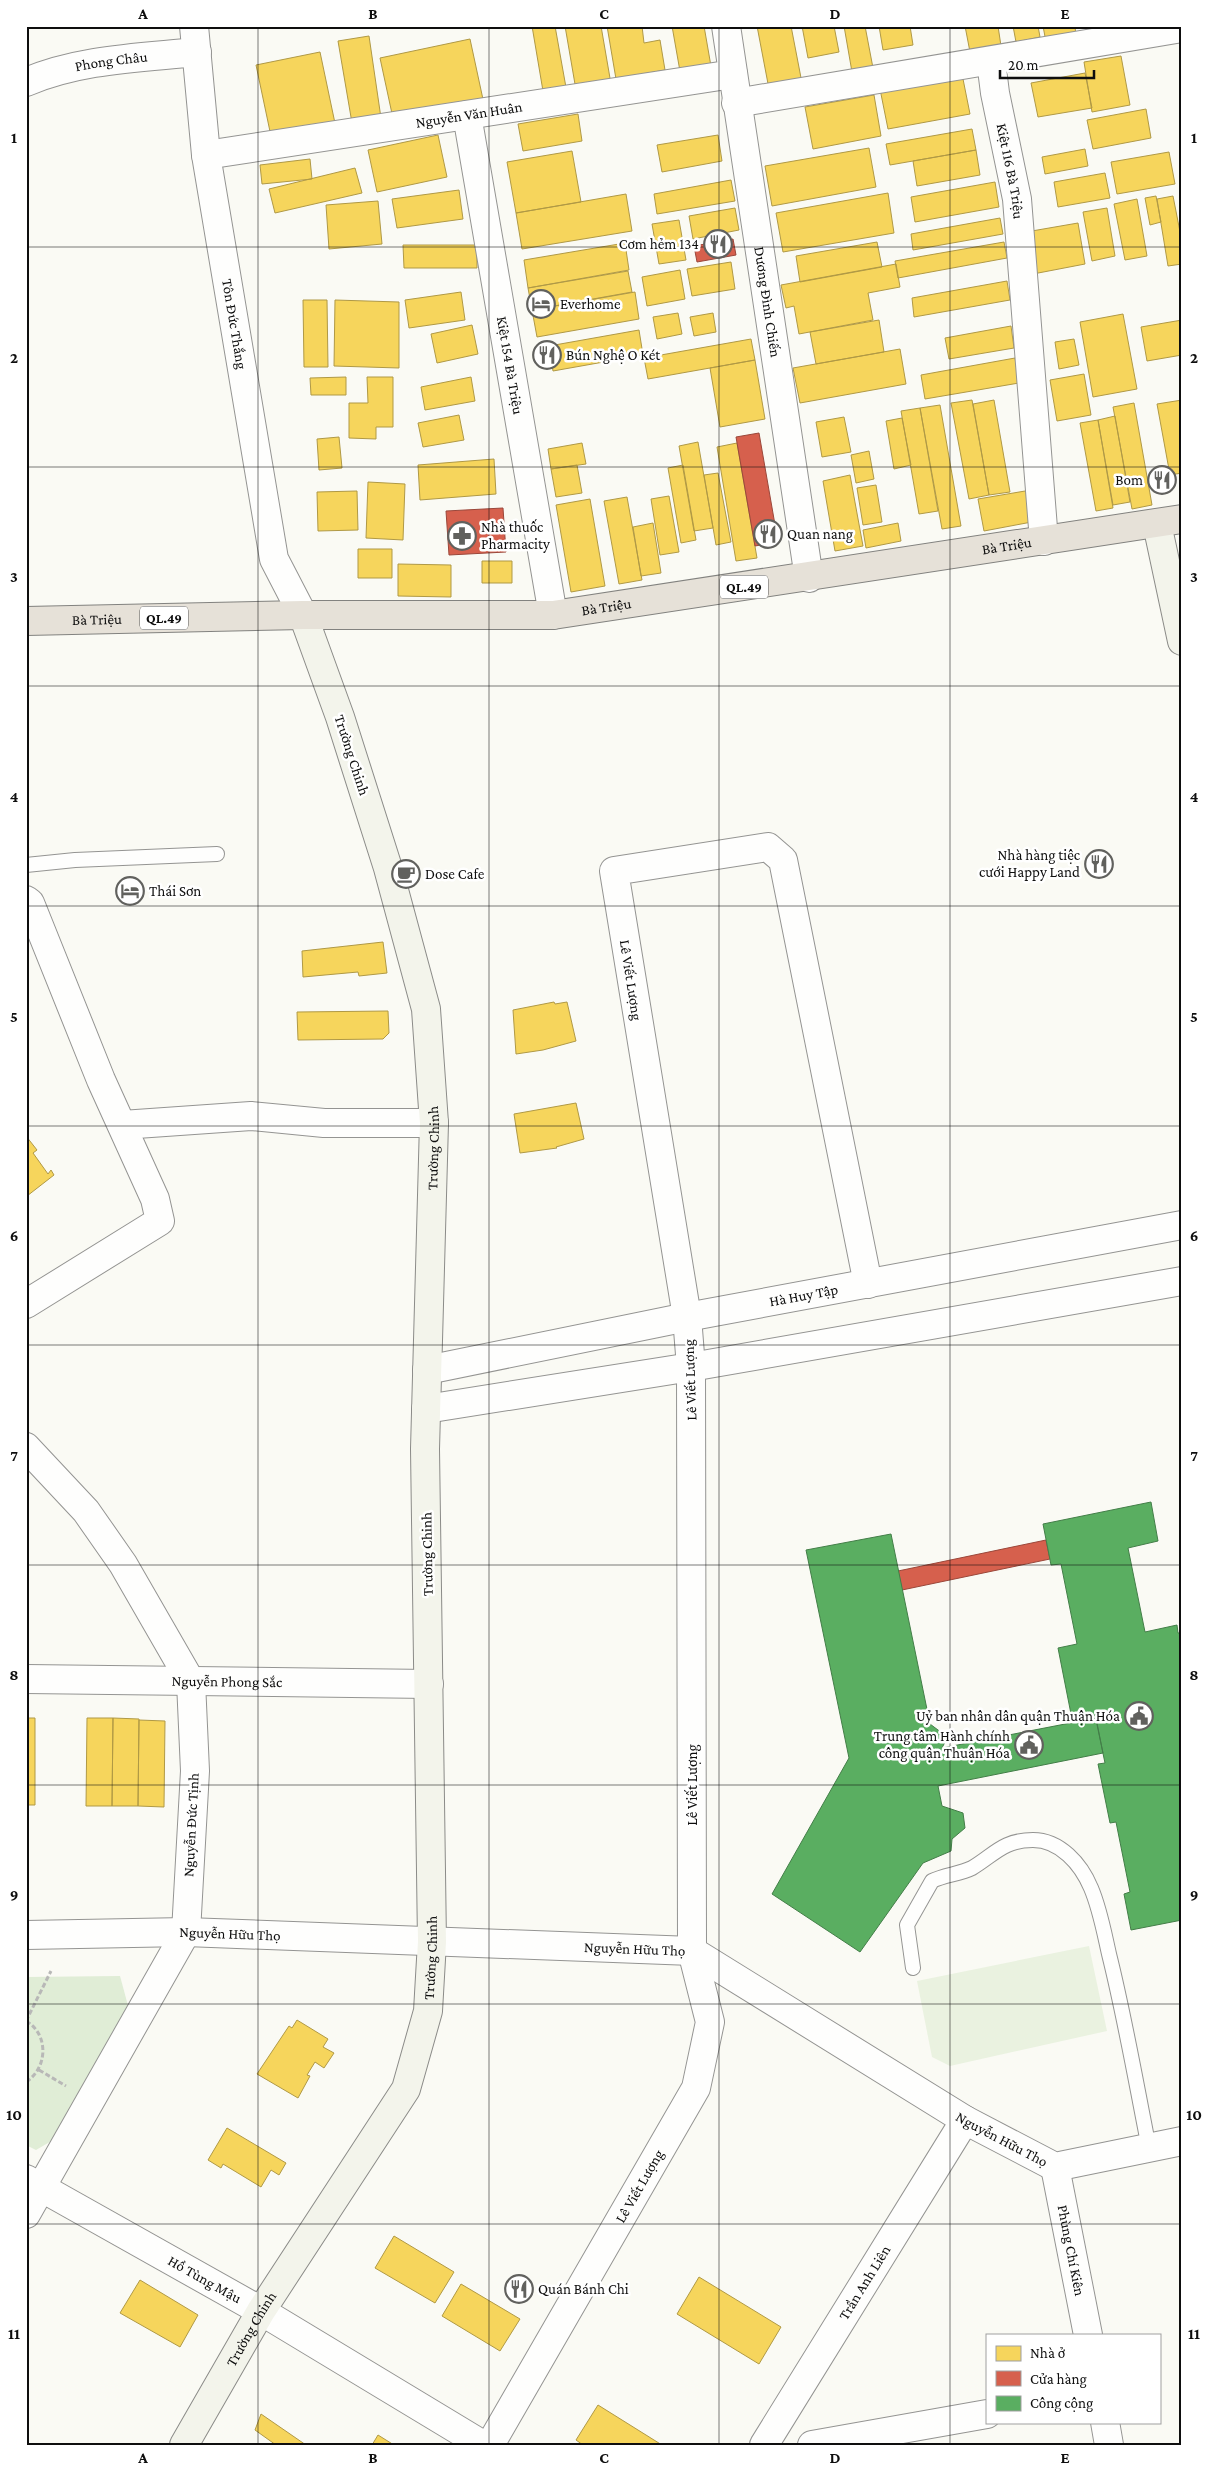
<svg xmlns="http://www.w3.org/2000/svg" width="1208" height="2471" font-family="'Crimson Pro',serif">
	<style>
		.green { fill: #e0edd6 }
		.pitch { fill: #eaf2e0 }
		.homes { fill: #f6d55c; stroke: #b09945 }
		.shops { fill: #d6604d; stroke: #9a473a }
		.public { fill: #5aae61; stroke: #437e48 }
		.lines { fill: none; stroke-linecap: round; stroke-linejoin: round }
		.lane-casing { stroke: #949492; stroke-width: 16 }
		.street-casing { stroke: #949492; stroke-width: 30 }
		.secondary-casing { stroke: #8b8b88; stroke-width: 30 }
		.highway-casing { stroke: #82827f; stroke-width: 30 }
		.path { stroke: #b8b8b7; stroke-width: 3; stroke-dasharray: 5 2.5; stroke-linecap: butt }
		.lane { stroke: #fefefd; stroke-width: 14 }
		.street { stroke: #fefefd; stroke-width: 28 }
		.secondary { stroke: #f3f4eb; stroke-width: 28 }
		.highway { stroke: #e6e1d8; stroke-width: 28 }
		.grid { fill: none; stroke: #0e0e0e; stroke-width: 1; stroke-opacity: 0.55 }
		.labels { text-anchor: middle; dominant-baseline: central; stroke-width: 5; stroke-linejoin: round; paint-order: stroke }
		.shield { fill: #fff; stroke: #565656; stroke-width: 1 }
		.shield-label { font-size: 14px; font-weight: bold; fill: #0e0e0e }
		.street-label { font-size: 15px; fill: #0e0e0e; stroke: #fff }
		.poi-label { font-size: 15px; fill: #0e0e0e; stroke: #fff; text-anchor: start }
		.neatline { fill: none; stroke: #0e0e0e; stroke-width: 2 }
		.grid-label { font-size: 16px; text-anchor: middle; font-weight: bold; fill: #0e0e0e }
	</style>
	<rect width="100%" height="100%" fill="#fafaf4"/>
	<path class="green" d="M120,1976l10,37 -70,123 -24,14 -10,-5v-168z"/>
	<path class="pitch" d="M1089,1946l18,85 -157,35 -18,-9 -15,-76z"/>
	<path class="homes" d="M532,26h23l12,67 -23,4z
		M565,26h36l10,58 -35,6z
		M607,26h35l2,17 16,-3 5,30 -49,9z
		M672,26h32l8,46 -31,5z
		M757,26h34l11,57 -33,6z
		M802,26h32l5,26 -31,6z
		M844,26h21l8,42 -21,4z
		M879,26h31l3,19 -30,5z
		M965,26h33l3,20 -31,6z
		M1013,26h25l2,11 -24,5z
		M1043,26h32l1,11 -30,5z
		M369,36l12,82 -29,5 -14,-82z
		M470,39l14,65 -90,19 -14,-65z
		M320,52l16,76 -64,13 -16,-76z
		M1121,56l9,49 -38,7 -8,-50z
		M1085,73l7,35 -54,9 -7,-34z
		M962,74l8,40 -82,15 -8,-40z
		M874,95l7,41 -68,13 -8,-42z
		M1146,109l5,29 -58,11 -6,-29z
		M578,114l4,27 -59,10 -5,-27z
		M972,129l4,21 -86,15 -4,-21z
		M438,135l9,42 -70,15 -9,-42z
		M718,135l4,26 -60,11 -5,-27z
		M869,148l7,39 -104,19 -7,-40z
		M1085,149l3,17 -43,8 -3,-17z
		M976,150l4,25 -63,11 -4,-25z
		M572,151l9,51 -65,11 -9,-51z
		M1169,152l6,32 -58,10 -6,-32z
		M310,159l2,20 -50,5 -2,-19z
		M355,168l7,25 -87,20 -6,-24z
		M1105,173l5,25 -52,9 -4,-25z
		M731,180l4,21 -78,13 -3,-20z
		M995,182l4,25 -84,15 -4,-25z
		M459,190l4,29 -66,9 -5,-29z
		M888,193l6,40 -111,19 -7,-39z
		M626,194l6,37 -110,18 -6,-36z
		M1156,196l5,26 -11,3 -5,-27z
		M1173,196l9,46v22l-14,2 -11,-67z
		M1137,199l10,57 -22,4 -11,-56z
		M378,201l4,43 -53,5 -3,-44z
		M735,208l4,22 -46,9 -4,-23z
		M1107,208l8,48 -23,5 -9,-49z
		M1000,218l3,16 -90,16 -2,-16z
		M679,220l7,40 -27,4 -7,-40z
		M1078,223l7,41 -52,10 -7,-42z
		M877,242l5,25 -82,15 -4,-26z
		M1004,242l3,16 -109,20 -3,-17z
		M625,243l4,27 -101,18 -4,-28z
		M403,245h74v23h-73z
		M731,262l4,27 -43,7 -5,-27z
		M896,264l4,23 -32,6 5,27 -74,14 -5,-28 -8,2 -5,-23z
		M680,270l5,29 -38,7 -5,-29z
		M628,271l4,21 -100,18 -4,-22z
		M1007,281l3,19 -96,17 -2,-19z
		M461,292l4,28 -56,8 -4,-28z
		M635,292l4,27 -102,18 -5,-27z
		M303,300h24l1,67h-24z
		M335,300l64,2v66l-65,-2z
		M678,313l4,21 -25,5 -4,-22z
		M713,313l3,19 -22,4 -4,-19z
		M1123,314l14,75 -44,8 -13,-75z
		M879,320l5,32 -68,12 -6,-32z
		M1182,320v35l-35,6 -6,-34z
		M472,325l6,29 -41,9 -6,-29z
		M1011,326l3,22 -65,11 -4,-21z
		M639,330l4,25 -90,16 -4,-25z
		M751,339l4,21 -107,19 -4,-21z
		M1074,339l5,26 -20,4 -4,-27z
		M900,349l6,35 -106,19 -7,-35z
		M1015,358l4,25 -94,16 -4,-24z
		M755,360l10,59 -45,8 -10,-59z
		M1084,374l7,41 -34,6 -7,-41z
		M346,377v18h-35l-1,-17z
		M367,377h26v50h-17v12l-27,-1v-35h19z
		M471,377l4,24 -50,9 -4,-23z
		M972,400l17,95 -20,4 -18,-96z
		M994,400l16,92 -21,3 -16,-91z
		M1182,400v73l-12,2 -13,-71z
		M1134,403l18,102 -20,4 -19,-102z
		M940,405l21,121 -19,3 -22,-121z
		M920,408l18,103 -19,3 -18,-103z
		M459,415l5,25 -41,7 -5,-24z
		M1115,416l15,86 -17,3 -15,-85z
		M844,417l7,35 -29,5 -6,-35z
		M902,418l9,47 -17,4 -8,-48z
		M1098,420l15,88 -17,3 -16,-88z
		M339,437l3,31 -23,2 -2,-31z
		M698,442l15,86 -19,3 -15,-85z
		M582,443l4,21 -35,5 -3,-20z
		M737,443l20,115 -21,3 -19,-114z
		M869,451l5,28 -18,4 -5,-28z
		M494,459l2,35 -76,6 -2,-35z
		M577,465l5,28 -26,4 -5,-28z
		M683,465l13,75 -15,3 -13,-75z
		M718,473l13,69 -15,3 -12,-70z
		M850,475l13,71 -28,5 -12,-70z
		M368,482l37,2 -2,56 -37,-2z
		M876,485l6,37 -19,3 -6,-37z
		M1031,490l6,31 -53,10 -6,-32z
		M357,491l1,39 -40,1 -1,-39z
		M669,496l10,56 -19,3 -9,-56z
		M627,497l15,83 -23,4 -15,-83z
		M590,499l15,87 -34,6 -15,-87z
		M653,523l8,50 -20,3 -8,-49z
		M898,523l3,18 -35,7 -3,-18z
		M358,549h34v29h-34z
		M482,561h30v22h-30z
		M398,564l53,1v32l-53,-1z
		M383,942l4,31 -28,3 -1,-4 -55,5 -1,-26z
		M554,1002l1,2 12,-2 9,39 -33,9 -27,4 -3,-44z
		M388,1011l1,22 -6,6 -85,1 -1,-28z
		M576,1103l8,36 -28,8 1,1 -37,5 -6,-39z
		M26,1136l11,14 -4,3 15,21 3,-4 3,5 -27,21z
		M26,1718h9v87h-9z
		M87,1718h26l-1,88h-26z
		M113,1718l26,1 -1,87h-26z
		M139,1720l26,1 -1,86 -26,-1z
		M297,2020l31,19 -5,8 11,6 -10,15 -9,-6 -8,13 3,1 -12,22 -41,-24 32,-48 3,2z
		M227,2128l59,35 -7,12 -8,-5 -10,17 -38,-23 -2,4 -13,-8z
		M394,2236l60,36 -19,31 -60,-35z
		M699,2277l82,50 -22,37 -82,-50z
		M140,2280l58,35 -18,32 -60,-34z
		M461,2284l59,35 -20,32 -58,-35z
		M598,2405l64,40h-79l-7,-5z
		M261,2414l45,31h-30l-21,-15z
		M378,2435l16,10h-22z"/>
	<path class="shops" d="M733,239l3,16 -39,7 -3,-16z
		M759,433l19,109 -23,4 -19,-109z
		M503,508l3,44 -57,3 -3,-44z
		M1046,1540l4,19 -148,31 -4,-19z"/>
	<path class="public" d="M1151,1502l7,39 -30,7 17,84 32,-7 1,8h4v287l-51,10 -7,-36 6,-2 -14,-70 -6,1 -12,-59 7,-1 -10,-48 -23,4 -14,-71 19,-4 -16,-80 -10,1 -8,-41z
		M891,1534l39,190 12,9 3,9 -3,6 154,-30 7,35 -165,33 4,20 21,7 2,15 -13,11 -1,12 -28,12 -63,89 -88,-58 77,-136 -43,-208z"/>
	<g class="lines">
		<defs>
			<path id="lane" d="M26,865l49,-5 142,-6
				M913,1968l-6,-43 25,-44c12,-6 28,-7 40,-13 22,-13 31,-28 61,-28 27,0 48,24 58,48 9,21 13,44 18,66 16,64 27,129 40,194"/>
			<g id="street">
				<path id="s1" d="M194,26l12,129 68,404 29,56"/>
				<path id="s2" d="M726,26l83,552"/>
				<path id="s3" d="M991,61l4,32 22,106 27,342"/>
				<path id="s4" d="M26,82c54,-23 113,-24 171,-30"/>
				<path d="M736,103l446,-75"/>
				<path id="s5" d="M467,115l86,500"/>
				<path id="s6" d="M206,155l527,-81"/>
				<path d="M26,900l4,3 71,177 54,119 5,22 -134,83"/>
				<path d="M122,1125l129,-9 73,7h110"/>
				<path id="s7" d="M427,1370l260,-53 495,-92"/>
				<path d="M426,1409l265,-42 491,-86"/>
				<path d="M26,1447l60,64 37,53 68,118 4,89 -9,161 -160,282"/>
				<path id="s8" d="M26,1679l403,5"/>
				<path id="s9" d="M26,1935l160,-3 506,19 273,169 90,47 127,-26"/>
				<path id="s10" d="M1055,2167l33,168"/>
				<path id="s11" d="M26,2179l235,132 222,134"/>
				<path d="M1105,2422l4,23"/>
				<path id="s12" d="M490,2445l206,-357 14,-66 -18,-71 -1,-584 -4,-50 -73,-446 154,-24 15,13 85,424"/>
				<path id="s13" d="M764,2445l201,-325"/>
				<path d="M812,2445l175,-31"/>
			</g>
			<g id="secondary">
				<path d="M1157,524l25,117"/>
				<path id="s14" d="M184,2445l77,-134 145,-222 22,-78 4,-69 -7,-493 9,-326 -8,-114 -38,-141 -48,-151 -37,-102"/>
			</g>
			<g id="highway">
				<path id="s15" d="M26,621l277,-6h250l629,-96"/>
			</g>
		</defs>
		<use href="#lane" class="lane-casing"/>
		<use href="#street" class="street-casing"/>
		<use href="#secondary" class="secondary-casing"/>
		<use href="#highway" class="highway-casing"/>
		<path class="path" d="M26,2021c23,13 22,47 0,61
			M26,2021l25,-50
			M39,2070l27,16"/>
		<use href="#lane" class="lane"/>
		<use href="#street" class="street"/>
		<use href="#secondary" class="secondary"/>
		<use href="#highway" class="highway"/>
	</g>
	<path class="grid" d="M258,26v2419M489,26v2419M719,26v2419M950,26v2419M26,247h1156M26,467h1156M26,686h1156M26,906h1156M26,1126h1156M26,1345h1156M26,1565h1156M26,1785h1156M26,2004h1156M26,2224h1156"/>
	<defs>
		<symbol id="restaurant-ring" viewBox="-11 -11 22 22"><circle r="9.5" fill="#fff" stroke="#61615e" stroke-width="1.5"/><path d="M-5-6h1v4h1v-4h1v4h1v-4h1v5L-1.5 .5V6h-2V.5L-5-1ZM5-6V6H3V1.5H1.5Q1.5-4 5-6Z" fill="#61615e"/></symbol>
		<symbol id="hotel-ring" viewBox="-11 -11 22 22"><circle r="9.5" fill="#fff" stroke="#61615e" stroke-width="1.5"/><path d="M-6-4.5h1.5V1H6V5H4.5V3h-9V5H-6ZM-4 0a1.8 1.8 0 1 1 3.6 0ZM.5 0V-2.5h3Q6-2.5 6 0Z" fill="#61615e"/></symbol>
		<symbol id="pharmacy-ring" viewBox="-11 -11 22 22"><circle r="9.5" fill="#fff" stroke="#61615e" stroke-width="1.5"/><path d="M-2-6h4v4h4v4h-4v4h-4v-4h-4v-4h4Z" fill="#61615e"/></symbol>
		<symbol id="cafe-ring" viewBox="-11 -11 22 22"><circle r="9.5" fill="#fff" stroke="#61615e" stroke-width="1.5"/><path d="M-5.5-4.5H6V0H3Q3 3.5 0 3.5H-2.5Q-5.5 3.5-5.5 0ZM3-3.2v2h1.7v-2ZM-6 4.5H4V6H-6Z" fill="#61615e"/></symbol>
		<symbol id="civic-ring" viewBox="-11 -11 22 22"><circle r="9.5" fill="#fff" stroke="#61615e" stroke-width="1.5"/><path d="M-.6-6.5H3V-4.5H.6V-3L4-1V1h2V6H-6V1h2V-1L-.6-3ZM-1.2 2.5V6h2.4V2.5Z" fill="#61615e"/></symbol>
	</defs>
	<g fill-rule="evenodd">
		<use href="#restaurant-ring" x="702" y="228" width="32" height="32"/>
		<use href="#hotel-ring" x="525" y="288" width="32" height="32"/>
		<use href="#restaurant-ring" x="531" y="339" width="32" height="32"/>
		<use href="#restaurant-ring" x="1146" y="464" width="32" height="32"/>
		<use href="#restaurant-ring" x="752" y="518" width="32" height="32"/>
		<use href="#pharmacy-ring" x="446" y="520" width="32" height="32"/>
		<use href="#restaurant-ring" x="1083" y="848" width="32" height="32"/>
		<use href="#cafe-ring" x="390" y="858" width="32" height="32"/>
		<use href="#hotel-ring" x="114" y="875" width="32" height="32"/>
		<use href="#civic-ring" x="1123" y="1700" width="32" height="32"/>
		<use href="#civic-ring" x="1013" y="1729" width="32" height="32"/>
		<use href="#restaurant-ring" x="503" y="2273" width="32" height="32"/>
	</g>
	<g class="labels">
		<g class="shield">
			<rect x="720" y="575.5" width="48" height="23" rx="4"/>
			<rect x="140" y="606.5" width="48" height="23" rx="4"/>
		</g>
		<g class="shield-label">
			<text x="744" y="587">QL.49</text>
			<text x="164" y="618">QL.49</text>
		</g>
		<g class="street-label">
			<text stroke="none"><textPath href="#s4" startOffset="88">Phong Châu</textPath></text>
			<text stroke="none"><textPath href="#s6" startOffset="266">Nguyễn Văn Huân</textPath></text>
			<text stroke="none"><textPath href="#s3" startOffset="112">Kiệt 116 Bà Triệu</textPath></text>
			<text stroke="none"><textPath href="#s2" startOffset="279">Dương Đình Chiến</textPath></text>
			<text stroke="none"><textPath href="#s1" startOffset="301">Tôn Đức Thắng</textPath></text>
			<text stroke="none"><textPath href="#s5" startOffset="254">Kiệt 154 Bà Triệu</textPath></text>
			<text stroke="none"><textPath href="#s15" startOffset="986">Bà Triệu</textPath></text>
			<text stroke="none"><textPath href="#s15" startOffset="581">Bà Triệu</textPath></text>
			<text stroke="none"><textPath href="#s15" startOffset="71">Bà Triệu</textPath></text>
			<text transform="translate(352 755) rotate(72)">Trường Chinh</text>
			<text transform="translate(631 980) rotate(81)">Lê Viết Lượng</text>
			<text stroke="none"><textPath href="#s14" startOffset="1364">Trường Chinh</textPath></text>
			<text stroke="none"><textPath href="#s7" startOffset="384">Hà Huy Tập</textPath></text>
			<text transform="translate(690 1380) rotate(-92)">Lê Viết Lượng</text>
			<text transform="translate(427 1554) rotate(-91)">Trường Chinh</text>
			<text stroke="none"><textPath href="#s8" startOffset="201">Nguyễn Phong Sắc</textPath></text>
			<text transform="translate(692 1785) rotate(-90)">Lê Viết Lượng</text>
			<text transform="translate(191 1825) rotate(-87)">Nguyễn Đức Tịnh</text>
			<text stroke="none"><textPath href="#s9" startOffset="204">Nguyễn Hữu Thọ</textPath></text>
			<text stroke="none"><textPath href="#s9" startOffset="609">Nguyễn Hữu Thọ</textPath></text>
			<text stroke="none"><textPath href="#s14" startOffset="554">Trường Chinh</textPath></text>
			<text stroke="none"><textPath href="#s9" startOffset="1029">Nguyễn Hữu Thọ</textPath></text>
			<text stroke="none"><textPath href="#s12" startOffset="299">Lê Viết Lượng</textPath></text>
			<text stroke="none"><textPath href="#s10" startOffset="85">Phùng Chí Kiên</textPath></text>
			<text stroke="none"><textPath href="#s11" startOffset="205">Hồ Tùng Mậu</textPath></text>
			<text stroke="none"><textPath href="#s13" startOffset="191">Trần Anh Liên</textPath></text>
			<text stroke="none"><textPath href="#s14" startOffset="134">Trường Chinh</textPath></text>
		</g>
		<g class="poi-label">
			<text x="699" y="244" text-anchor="end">Cơm hẻm 134</text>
			<text x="560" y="304">Everhome</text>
			<text x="566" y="355">Bún Nghệ O Két</text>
			<text x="1143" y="480" text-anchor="end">Bom</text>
			<text x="481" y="527">Nhà thuốc<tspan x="481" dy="17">Pharmacity</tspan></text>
			<text x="787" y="534">Quan nang</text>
			<text x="1080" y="855" text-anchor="end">Nhà hàng tiệc<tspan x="1080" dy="17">cưới Happy Land</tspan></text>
			<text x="425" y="874">Dose Cafe</text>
			<text x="149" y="891">Thái Sơn</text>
			<text x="1120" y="1716" text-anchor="end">Uỷ ban nhân dân quận Thuận Hóa</text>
			<text x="1010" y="1736" text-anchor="end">Trung tâm Hành chính<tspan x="1010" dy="17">công quận Thuận Hóa</tspan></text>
			<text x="538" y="2289">Quán Bánh Chi</text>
		</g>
	</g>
	<rect width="1208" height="2471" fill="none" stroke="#ffffff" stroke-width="55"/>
	<rect x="986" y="2334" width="175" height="90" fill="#ffffff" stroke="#9f9f9f"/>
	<rect x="996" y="2346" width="25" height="15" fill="#f6d55c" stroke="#9f9f9f"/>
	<text x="1030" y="2358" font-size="15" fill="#0e0e0e">Nhà ở</text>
	<rect x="996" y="2371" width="25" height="15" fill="#d6604d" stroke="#9f9f9f"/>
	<text x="1030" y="2384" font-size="15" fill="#0e0e0e">Cửa hàng</text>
	<rect x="996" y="2396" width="25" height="15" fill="#5aae61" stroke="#9f9f9f"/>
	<text x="1030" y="2408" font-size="15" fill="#0e0e0e">Công cộng</text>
	<path d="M1000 70v8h94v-8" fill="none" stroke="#0e0e0e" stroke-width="2.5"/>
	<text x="1008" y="70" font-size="15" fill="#0e0e0e" stroke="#ffffff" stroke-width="4" paint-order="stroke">20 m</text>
	<rect x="28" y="28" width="1152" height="2416" class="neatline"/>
	<g class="grid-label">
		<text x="143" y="19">A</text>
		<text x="373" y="19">B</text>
		<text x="604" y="19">C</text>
		<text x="835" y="19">D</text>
		<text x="1065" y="19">E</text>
		<text x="14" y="143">1</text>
		<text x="1194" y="143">1</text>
		<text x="14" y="363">2</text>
		<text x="1194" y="363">2</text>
		<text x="14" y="582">3</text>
		<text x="1194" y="582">3</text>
		<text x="14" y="802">4</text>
		<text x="1194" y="802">4</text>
		<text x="14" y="1022">5</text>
		<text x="1194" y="1022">5</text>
		<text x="14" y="1241">6</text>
		<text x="1194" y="1241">6</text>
		<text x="14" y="1461">7</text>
		<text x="1194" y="1461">7</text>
		<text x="14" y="1680">8</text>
		<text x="1194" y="1680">8</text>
		<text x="14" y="1900">9</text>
		<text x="1194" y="1900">9</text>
		<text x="14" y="2120">10</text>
		<text x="1194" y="2120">10</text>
		<text x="14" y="2339">11</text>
		<text x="1194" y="2339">11</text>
		<text x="143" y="2463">A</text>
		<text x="373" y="2463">B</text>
		<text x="604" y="2463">C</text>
		<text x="835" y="2463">D</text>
		<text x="1065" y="2463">E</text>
	</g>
</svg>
